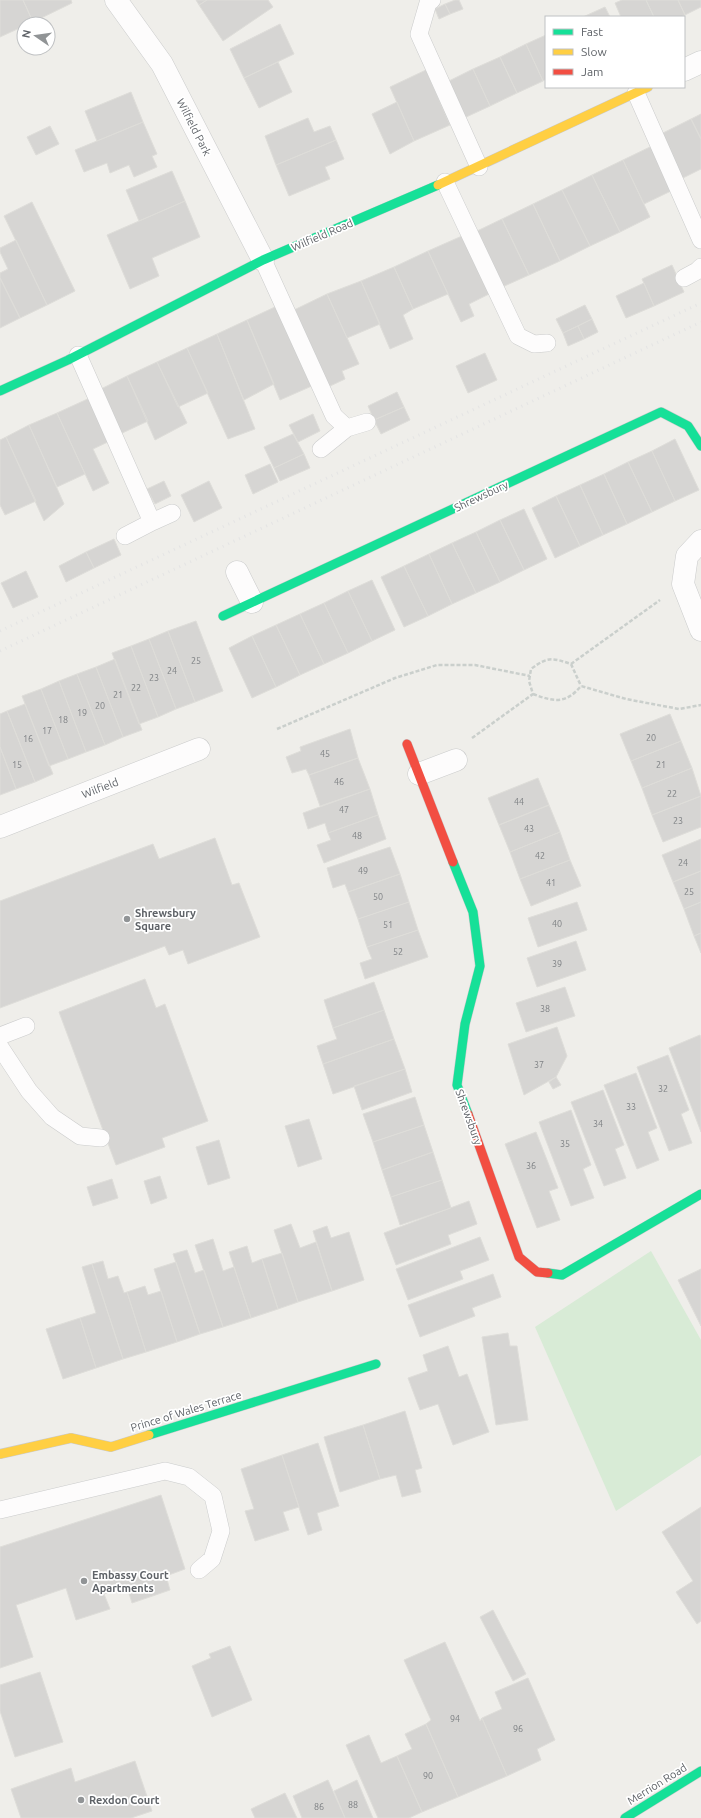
<svg xmlns="http://www.w3.org/2000/svg" width="701" height="1818" font-family="Ubuntu,sans-serif">
	<style>
		.green { fill: #d8ebd6 }
		.building { fill: #d6d5d3; stroke: #deddd9 }
		.lines { fill: none; stroke-linecap: round; stroke-linejoin: round }
		.lane-casing { stroke: #cbcccc; stroke-width: 18 }
		.street-casing { stroke: #cbcccc; stroke-width: 23 }
		.fast-casing { stroke: #cacacb; stroke-width: 10 }
		.slow-casing { stroke: #cacacb; stroke-width: 10 }
		.jam-casing { stroke: #cacacb; stroke-width: 10 }
		.path { stroke: #cacfcc; stroke-width: 2.5; stroke-dasharray: 4 2; stroke-linecap: butt }
		.lane { stroke: #fdfcfc; stroke-width: 17 }
		.street { stroke: #fdfcfc; stroke-width: 22 }
		.fast { stroke: #16e098; stroke-width: 9 }
		.slow { stroke: #ffcf43; stroke-width: 9 }
		.jam { stroke: #f24e42; stroke-width: 9 }
		.rail { stroke: #e4e4e4; stroke-width: 3; stroke-dasharray: 1 5; stroke-linecap: butt }
		.poi-dot { fill: #919496; stroke: #fff; stroke-width: 1.5 }
		.labels { text-anchor: middle; dominant-baseline: central; stroke-width: 3.5; stroke-linejoin: round; paint-order: stroke }
		.number-label { font-size: 9px; fill: #7e8184 }
		.street-label { font-size: 11px; fill: #5f6368; stroke: #fff }
		.poi-label { font-size: 11px; font-weight: bold; fill: #5f6368; stroke: #fff; text-anchor: start }
	</style>
	<rect width="100%" height="100%" fill="#efeeea"/>
	<path class="green" d="M651,1251l50,89v115l-85,56 -81,-184z"/>
	<path class="building" d="M0,0h23l10,22 -9,2v2l-24,11z
		M23,0h48l1,3 -39,19z
		M196,0h11l-8,5z
		M207,0h61l5,7 -50,34 -24,-36z
		M455,0h4l4,9 -13,5 -5,-10z
		M622,0h24l8,17h-33l-6,-14z
		M646,0h32l7,15 -5,2h-26z
		M678,0h23v7l-16,8z
		M445,4l5,10 -11,5 -4,-10z
		M605,7l5,10h-27z
		M280,24l14,30 -50,24 -14,-29z
		M546,35v44l-3,2 -17,-37z
		M526,44l17,37 -26,12 -17,-36z
		M500,57l17,36 -27,13 -17,-37z
		M278,62l14,30 -33,16 -15,-30z
		M473,69l17,37 -26,12 -17,-36z
		M426,70l24,55 -36,16 -24,-54z
		M131,92l12,30 -46,19 -12,-30z
		M397,102l17,39 -24,13 -18,-40z
		M701,114v25l-10,-20z
		M308,118l6,14 16,-6 6,14 -60,25 -11,-29z
		M691,119l10,20v30l-22,11 -22,-44z
		M143,122l14,32 -5,2 5,11 -23,10 -5,-12 -19,8 -3,-10 -23,9 -9,-22z
		M50,126l9,18 -23,11 -9,-18z
		M336,140l8,19 -19,8 5,12 -41,17 -13,-31z
		M652,146l21,44 -29,14 -21,-44z
		M623,160l27,57 -30,15 -28,-57z
		M172,171l13,30 -46,20 -13,-31z
		M592,175l28,57 -30,14 -28,-56z
		M562,190l28,56 -30,15 -27,-57z
		M185,201l15,36 -48,21 7,18 -29,13 -23,-54z
		M32,202l43,89 -28,14 -43,-89z
		M533,204l27,57 -31,14 -27,-56z
		M502,219l27,56 -29,13 -27,-55z
		M462,236l27,58 -20,10 5,12 -13,6 -33,-71z
		M16,240l31,65 -27,13 -20,-40v-5l8,-4 -8,-17v-4z
		M428,251l20,43 -35,15 -19,-42z
		M672,265l12,27 -30,14 -12,-27z
		M394,267l19,42 -10,6 10,24 -23,10 -29,-68z
		M0,278l20,40 -20,10z
		M361,281l19,43 -33,14 -20,-44z
		M644,283l10,23 -28,12 -10,-22z
		M327,294l32,70 -17,7 3,8 -17,8 -34,-77z
		M585,305l7,14 -29,14 -7,-14z
		M277,306l37,79 -34,15 -33,-80z
		M592,319l6,13 -14,7 -6,-13z
		M247,320l27,64 -30,16 -27,-66z
		M578,326l6,13 -16,7 -5,-13z
		M217,334l38,95 -27,10 -41,-91z
		M187,348l21,45 -30,14 -21,-45z
		M485,353l12,27 -29,13 -12,-27z
		M157,362l30,61 -32,17 -28,-64z
		M127,376l21,45 -30,14 -21,-44z
		M397,392l7,15 -30,13 -6,-14z
		M92,397l20,43 -19,9 16,34 -16,8 -36,-78z
		M404,407l6,13 -29,14 -7,-14z
		M57,413l28,61 -28,13 -28,-62z
		M313,414l7,17 -22,11 -9,-17z
		M29,425l35,79 -20,17 -38,-84z
		M293,434l11,20 -30,14 -10,-21z
		M6,437l30,64 -31,14 -5,-10v-65z
		M675,439l24,51 -24,11 -23,-50z
		M652,451l23,50 -23,11 -24,-50z
		M304,454l6,14 -30,13 -6,-13z
		M628,462l24,50 -25,12 -23,-50z
		M270,464l8,18 -25,12 -8,-19z
		M604,474l23,50 -24,11 -23,-50z
		M164,481l7,15 -16,8 -8,-15z
		M209,481l13,27 -28,14 -13,-27z
		M580,485l23,50 -23,11 -24,-50z
		M556,496l24,50 -25,12 -23,-50z
		M524,509l23,50 -23,11 -24,-50z
		M500,520l24,50 -24,12 -24,-50z
		M476,532l24,50 -24,11 -24,-50z
		M114,539l7,16 -27,13 -8,-16z
		M452,543l24,50 -24,11 -23,-50z
		M86,552l8,16 -28,14 -7,-16z
		M429,554l23,50 -24,12 -24,-50z
		M404,566l24,50 -24,11 -23,-50z
		M26,571l12,26 -25,11 -12,-25z
		M372,580l23,50 -23,11 -24,-50z
		M348,591l24,50 -24,12 -24,-50z
		M324,603l24,50 -24,11 -24,-50z
		M300,614l24,50 -24,11 -24,-50z
		M196,621l27,70 -28,11 -27,-71z
		M276,625l24,50 -24,12 -24,-51z
		M168,631l27,71 -19,7 -27,-70z
		M252,636l24,51 -24,11 -23,-50z
		M149,639l27,70 -18,8 -27,-71z
		M131,646l27,71 -19,7 -27,-71z
		M115,659l27,71 -19,7 -27,-70z
		M96,667l27,70 -18,8 -28,-71z
		M77,674l28,71 -19,7 -27,-71z
		M59,681l27,71 -18,7 -27,-70z
		M41,689l27,70 -19,7 -27,-70z
		M25,704l28,70 -18,8 -28,-71z
		M7,711l28,71 -19,7 -16,-42v-33z
		M670,714l11,27 -50,20 -11,-27z
		M350,729l8,29 -49,17 -3,-6 -14,4 -6,-16 15,-6 -1,-4z
		M681,741l11,27 -50,20 -11,-27z
		M0,747l16,42 -16,6z
		M358,758l12,31 -50,17 -11,-31z
		M692,768l9,28 -49,19 -10,-27z
		M538,778l11,27 -50,20 -11,-27z
		M370,789l8,26 -50,18 -3,-10 -17,6 -5,-16z
		M701,796v31l-38,15 -11,-27z
		M549,805l11,27 -50,20 -11,-27z
		M378,815l8,24 -62,24 -7,-18 14,-5 -3,-7z
		M560,832l10,28 -50,19 -10,-27z
		M215,838l17,47 7,-2 21,54 -72,27 -5,-14 -14,5 -4,-9 -165,62v-107l153,-57 6,15z
		M701,839v32l-28,11 -11,-27z
		M390,847l10,27 -52,18 -3,-8 -12,4 -6,-20z
		M570,860l11,26 -50,20 -11,-27z
		M701,871v31l-17,7 -11,-27z
		M400,874l9,28 -51,17 -10,-27z
		M409,902l9,28 -51,17 -9,-28z
		M577,902l10,28 -49,17 -10,-29z
		M701,902v31l-7,3 -10,-27z
		M418,930l10,27 -63,22 -5,-16 12,-4 -5,-12z
		M701,933v20l-7,-17z
		M576,941l10,29 -49,17 -10,-29z
		M145,979l11,29 9,-4 43,117 -46,17 3,9 -49,18 -57,-153z
		M374,982l10,28 -51,18 -9,-28z
		M565,987l10,29 -49,16 -10,-29z
		M384,1010l10,29 -71,25 -6,-18 20,-7 -4,-11z
		M557,1027l10,29 -11,21 -32,18 -16,-51z
		M700,1035l1,4v93l-32,-84z
		M394,1039l11,30 -72,25 -10,-30z
		M668,1055l21,55 -8,4 11,29 -23,8 -32,-84z
		M405,1069l7,23 -50,18 -8,-24z
		M636,1073l21,55 -9,4 11,28 -22,9 -33,-84z
		M556,1077l5,8 -8,4 -4,-7z
		M603,1090l21,55 -9,4 11,29 -22,8 -33,-84z
		M415,1097l9,28 -51,17 -10,-28z
		M571,1110l20,55 -8,4 11,29 -23,8 -32,-84z
		M309,1119l13,40 -24,8 -13,-41z
		M424,1125l9,27 -51,18 -9,-28z
		M536,1132l22,56 -9,3 11,29 -23,8 -32,-84z
		M219,1140l11,38 -22,7 -12,-38z
		M433,1152l9,28 -51,17 -9,-27z
		M160,1176l7,22 -16,6 -7,-23z
		M112,1179l6,19 -25,8 -6,-19z
		M442,1180l9,28 -51,17 -9,-28z
		M469,1201l8,23 -29,11 3,9 -55,21 -12,-32z
		M291,1224l9,24 16,-6 16,49 -34,11 -24,-72z
		M327,1226l4,12 18,-6 15,48 -32,11 -19,-60z
		M480,1237l9,23 -29,11 3,8 -55,21 -12,-31z
		M213,1239l10,32 11,-4 17,51 -28,9 -28,-82z
		M247,1246l5,17 10,-4 16,50 -27,9 -22,-66z
		M187,1250l8,23 9,-3 19,57 -23,7 -27,-80z
		M282,1253l16,49 -20,7 -16,-50z
		M103,1261l5,18 10,-3 6,17 3,-1 19,60 -23,7 -31,-95z
		M176,1262l24,72 -23,8 -23,-73z
		M92,1264l31,95 -27,9 -16,-50 16,-5 -14,-46z
		M701,1269v57l-23,-46z
		M493,1274l8,23 -29,11 3,8 -55,21 -12,-32z
		M145,1286l3,9 13,-4 16,51 -31,10 -19,-60z
		M80,1318l16,50 -33,11 -17,-50z
		M508,1333l2,13h7l11,74 -32,5 -14,-88z
		M448,1346l11,31 8,-3 22,58 -36,13 -15,-41 -18,6 -12,-32 20,-7 -5,-16z
		M405,1411l17,57 -7,2 6,22 -19,5 -6,-22 -16,4 -17,-54z
		M363,1425l17,54 -40,13 -16,-55z
		M318,1443l21,63 -22,7 5,17 -14,5 -26,-80z
		M282,1455l17,52 -16,5 6,18 -34,11 -10,-30 9,-2 -13,-40z
		M161,1495l24,74 -19,7 4,14 -38,13 -5,-16 -23,7 6,15 -34,11 -10,-32 -50,17 17,52 -33,11v-121z
		M701,1507v114l-4,3 -21,-32 17,-11 -31,-49z
		M493,1610l33,64 -13,7 -33,-64z
		M445,1642l35,79 2,-3 25,58 -49,21 -32,-73 5,-4 -27,-60z
		M230,1646l22,54 -40,17 -20,-51 19,-8 -2,-4z
		M40,1672l23,70 -48,15 -15,-46v-26z
		M528,1678l27,62 -18,9 4,11 -34,16 -25,-58 20,-9 -7,-17z
		M426,1724l32,73 -36,15 -25,-56 15,-7 -7,-15z
		M369,1735l12,28 16,-7 25,56 -13,6h-31l-32,-73z
		M135,1761l17,50 -21,7h-110l-10,-29 60,-21 4,14z
		M328,1780l17,38h-43l-9,-22z
		M357,1780l16,38h-28l-11,-27z
		M285,1793l12,25h-42l-4,-9z"/>
	<g class="lines">
		<defs>
			<path id="lane" d="M432,0l-4,3 -9,31 60,133
				M636,93l65,147
				M445,182l73,154 16,8 13,-1
				M263,260l71,156 13,12 20,-6
				M684,278l13,-7 4,-4
				M78,355l74,167 20,-9
				M321,449l26,-21
				M125,536l27,-14
				M0,1036l26,-10
				M0,1047l29,44 23,26 28,19 21,2
				M0,1510l165,-39 24,6 24,19 8,35 -9,28 -13,11"/>
			<path id="street" d="M116,0l46,64 101,196
				M684,70l17,-8
				M701,541l-14,15 -4,28 18,46
				M237,572l15,30
				M419,774l37,-14
				M0,827l199,-78"/>
			<path id="fast" d="M0,391l68,-31 195,-100 175,-75
				M223,616l438,-204 27,14 13,20
				M453,862l20,50 7,54 -15,58 -8,61 11,29
				M548,1273l14,2 139,-81
				M149,1435l227,-71
				M625,1818l76,-47"/>
			<path id="slow" d="M438,185l210,-98
				M0,1454l71,-16 40,9 38,-12"/>
			<path id="jam" d="M407,744l46,118
				M468,1114l51,143 18,15 11,1"/>
		</defs>
		<use href="#lane" class="lane-casing"/>
		<use href="#street" class="street-casing"/>
		<use href="#fast" class="fast-casing"/>
		<use href="#slow" class="slow-casing"/>
		<use href="#jam" class="jam-casing"/>
		<path class="path" d="M571,664l10,22
			M533,694c21,8 33,10 48,-8l45,13 53,10 22,-4
			M277,729l118,-51 42,-13h38l55,11
			M472,738l61,-44 -4,-13 2,-12c17,-13 22,-11 40,-5l89,-64"/>
		<use href="#lane" class="lane"/>
		<use href="#street" class="street"/>
		<use href="#fast" class="fast"/>
		<use href="#slow" class="slow"/>
		<use href="#jam" class="jam"/>
		<path class="rail" d="M0,631l701,-328
			M0,651l701,-329"/>
	</g>
	<g class="poi-dot">
		<circle cx="127" cy="919" r="4"/>
		<circle cx="84" cy="1581" r="4"/>
		<circle cx="81" cy="1800" r="4"/>
	</g>
	<g class="labels">
		<g class="number-label">
			<text x="196" y="661">25</text>
			<text x="172" y="671">24</text>
			<text x="154" y="678">23</text>
			<text x="136" y="688">22</text>
			<text x="118" y="695">21</text>
			<text x="100" y="706">20</text>
			<text x="82" y="713">19</text>
			<text x="63" y="720">18</text>
			<text x="47" y="731">17</text>
			<text x="651" y="738">20</text>
			<text x="28" y="739">16</text>
			<text x="325" y="754">45</text>
			<text x="17" y="765">15</text>
			<text x="661" y="765">21</text>
			<text x="339" y="782">46</text>
			<text x="672" y="794">22</text>
			<text x="519" y="802">44</text>
			<text x="344" y="810">47</text>
			<text x="678" y="821">23</text>
			<text x="529" y="829">43</text>
			<text x="357" y="836">48</text>
			<text x="540" y="856">42</text>
			<text x="683" y="863">24</text>
			<text x="363" y="871">49</text>
			<text x="551" y="883">41</text>
			<text x="689" y="892">25</text>
			<text x="378" y="897">50</text>
			<text x="557" y="924">40</text>
			<text x="388" y="925">51</text>
			<text x="398" y="952">52</text>
			<text x="557" y="964">39</text>
			<text x="545" y="1009">38</text>
			<text x="539" y="1065">37</text>
			<text x="663" y="1089">32</text>
			<text x="631" y="1107">33</text>
			<text x="598" y="1124">34</text>
			<text x="565" y="1144">35</text>
			<text x="531" y="1166">36</text>
			<text x="455" y="1719">94</text>
			<text x="518" y="1729">96</text>
			<text x="428" y="1776">90</text>
			<text x="353" y="1805">88</text>
			<text x="319" y="1807">86</text>
		</g>
		<g class="street-label">
			<text transform="translate(194 127) rotate(63)">Wilfield Park</text>
			<text transform="translate(322 235) rotate(-23)">Wilfield Road</text>
			<text transform="translate(481 496) rotate(-25)">Shrewsbury</text>
			<text transform="translate(100 788) rotate(-21)">Wilfield</text>
			<text transform="translate(469 1117) rotate(70)">Shrewsbury</text>
			<text transform="translate(186 1411) rotate(-17)">Prince of Wales Terrace</text>
			<text transform="translate(657 1784) rotate(-32)">Merrion Road</text>
		</g>
		<g class="poi-label">
			<text x="135" y="913">Shrewsbury<tspan x="135" dy="13">Square</tspan></text>
			<text x="92" y="1575">Embassy Court<tspan x="92" dy="13">Apartments</tspan></text>
			<text x="89" y="1800">Rexdon Court</text>
		</g>
	</g>
	<rect x="545" y="16" width="140" height="72" fill="#ffffff" stroke="#bfc1c3"/>
	<rect x="553" y="29" width="20" height="6" fill="#16e098" stroke="#bfc1c3"/>
	<text x="581" y="36" font-size="12" fill="#5f6368">Fast</text>
	<rect x="553" y="49" width="20" height="6" fill="#ffcf43" stroke="#bfc1c3"/>
	<text x="581" y="56" font-size="12" fill="#5f6368">Slow</text>
	<rect x="553" y="69" width="20" height="6" fill="#f24e42" stroke="#bfc1c3"/>
	<text x="581" y="76" font-size="12" fill="#5f6368">Jam</text>
	<g transform="translate(36 36) rotate(283)"><circle r="19" fill="#ffffff" stroke="#bfc1c3"/>
	<path d="M0-3L7 15L0 10L-7 15Z" fill="#919496"/>
	<text y="-6" font-size="11" font-weight="bold" text-anchor="middle" fill="#5f6368">N</text>
	</g>
</svg>
